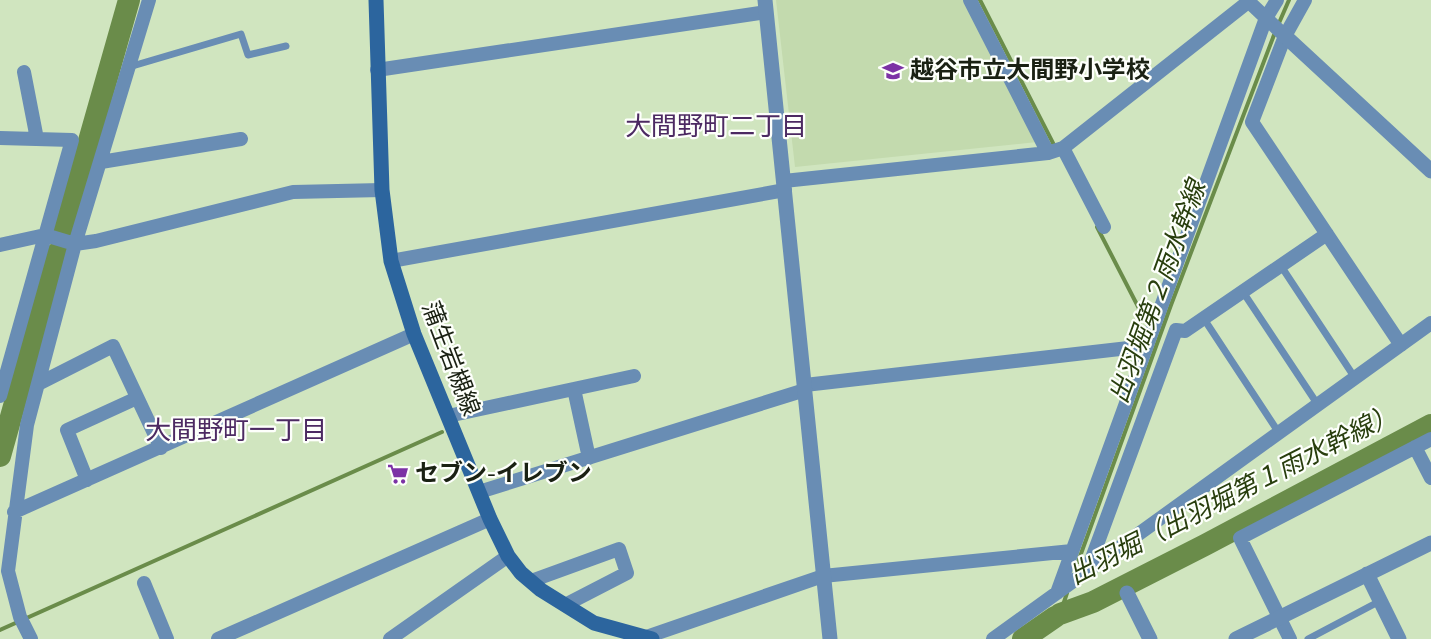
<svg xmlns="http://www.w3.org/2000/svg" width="1431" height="639" font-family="Spectral,'Noto Sans JP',serif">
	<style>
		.built { fill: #c3daae }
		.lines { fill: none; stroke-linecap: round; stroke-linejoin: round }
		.stream { stroke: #6a8c4a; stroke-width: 4 }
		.river { stroke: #6a8c4a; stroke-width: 22 }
		.service { stroke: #698db4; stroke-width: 7 }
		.minor { stroke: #698db4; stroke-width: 14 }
		.tertiary { stroke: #698db4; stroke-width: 15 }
		.secondary { stroke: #2c659e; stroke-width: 15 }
		.labels { text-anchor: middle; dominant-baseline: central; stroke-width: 4.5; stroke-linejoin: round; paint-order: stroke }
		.poi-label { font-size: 24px; font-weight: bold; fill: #1a2113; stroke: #fdfffb; text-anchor: start }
		.street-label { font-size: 24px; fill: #1a2113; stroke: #fdfffb }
		.neighbourhood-label { font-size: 26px; fill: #4c2a62; stroke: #fdfffb }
		.water-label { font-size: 26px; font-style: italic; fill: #283e0d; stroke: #fdfffb }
	</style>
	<rect width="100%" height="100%" fill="#d0e5bf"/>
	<path class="built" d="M776,0h190l71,142 -242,25z"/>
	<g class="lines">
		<path class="stream" d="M980,0l76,149
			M1279,23l10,-23
			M1097,227l50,97 3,1
			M1078,562l93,-257 103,-270
			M1060,614l7,-21
			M0,630l442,-198"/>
		<path class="river" d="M64,229l65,-229
			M0,456l57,-203
			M1060,614l33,-12 112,-57 226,-120
			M1023,639l32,-22"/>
		<path class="service" d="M129,67l112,-33 7,21 38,-9
			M1281,266l74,112
			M1243,292l75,113
			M1204,319l75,114
			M1308,639l72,-38"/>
		<path class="minor" d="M970,0l78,153
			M1247,0l38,36
			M1305,0l-20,36 -33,86 149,223
			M377,70l389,-58
			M24,72l13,67
			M0,138l72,2 -72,256
			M1063,148l41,79
			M101,162l140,-23
			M784,181l264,-28 15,-5 185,-146
			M0,245l45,-10 30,9 21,-3 197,-49 89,-2
			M391,261l394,-71
			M40,383l73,-37 48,102
			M805,385l341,-39
			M574,389l15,69
			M448,416l186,-40
			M1415,447l16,31
			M87,480l-20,-50 70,-32
			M479,492l326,-102
			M14,512l400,-178
			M1088,569l88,-239 9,1 142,-97
			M531,581l88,-32 8,24 -62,32
			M144,583l23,56
			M1057,593l209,-575 11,-18
			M646,637l177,-61 249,-25
			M31,639l-11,-22 -12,-46 19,-146 48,-181 74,-244
			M218,639l272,-120
			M390,639l118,-83
			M993,639l438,-316
			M1290,639l-50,-101 191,-99"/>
		<path class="tertiary" d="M765,0l65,639
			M1285,36l146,135
			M1367,574l32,65
			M1127,593l23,46
			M1236,639l195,-96"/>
		<path class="secondary" d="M376,0l6,190 9,71 23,73 76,185 18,37 13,17 20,17 53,33 58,16"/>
	</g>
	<defs>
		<symbol id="school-bare" viewBox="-9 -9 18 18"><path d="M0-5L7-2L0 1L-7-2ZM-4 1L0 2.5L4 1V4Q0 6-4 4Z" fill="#7c32a5" stroke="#fdfffb" stroke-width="2.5" paint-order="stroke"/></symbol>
		<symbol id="supermarket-bare" viewBox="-9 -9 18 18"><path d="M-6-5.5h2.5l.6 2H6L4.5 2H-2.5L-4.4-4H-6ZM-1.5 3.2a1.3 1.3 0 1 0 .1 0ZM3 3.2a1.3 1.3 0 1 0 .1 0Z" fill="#7c32a5" stroke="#fdfffb" stroke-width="2.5" paint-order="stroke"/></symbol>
	</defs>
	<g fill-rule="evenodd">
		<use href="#school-bare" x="878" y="56" width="30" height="30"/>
		<use href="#supermarket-bare" x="383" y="459" width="30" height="30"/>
	</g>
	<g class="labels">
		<g class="poi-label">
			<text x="910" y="71">越谷市立大間野小学校</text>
			<text x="415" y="474">セブン-イレブン</text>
		</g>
		<g class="street-label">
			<text transform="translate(450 359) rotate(69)">蒲生岩槻線</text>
		</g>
		<g class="neighbourhood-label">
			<text x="716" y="127">大間野町二丁目</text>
			<text x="236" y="431">大間野町一丁目</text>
		</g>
		<g class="water-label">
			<text transform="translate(1158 292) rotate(-70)">出羽堀第２雨水幹線</text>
			<text transform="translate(1233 495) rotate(-27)">出羽堀（出羽堀第１雨水幹線）</text>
		</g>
	</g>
</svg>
